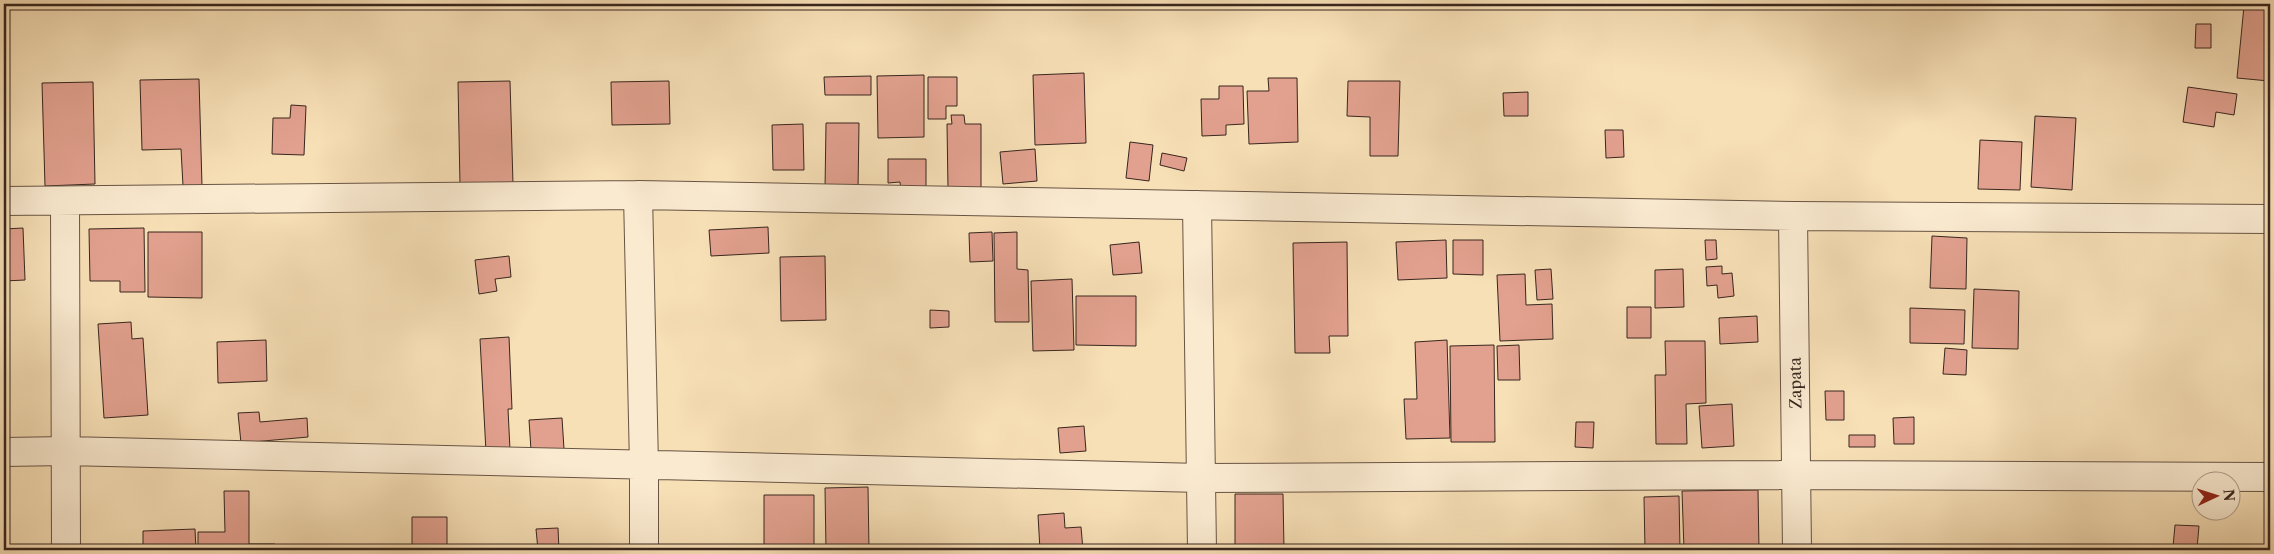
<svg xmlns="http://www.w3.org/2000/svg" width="2274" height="554" font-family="'Libre Caslon Text',serif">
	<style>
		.building { fill: #e2a18f; stroke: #38261e }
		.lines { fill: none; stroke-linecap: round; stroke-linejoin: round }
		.minor-casing { stroke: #685444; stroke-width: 30 }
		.minor { stroke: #faead0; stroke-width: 28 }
		.labels { text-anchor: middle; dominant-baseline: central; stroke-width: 4.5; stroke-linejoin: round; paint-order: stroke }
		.street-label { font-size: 16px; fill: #38261e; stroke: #faead0 }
	</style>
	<rect width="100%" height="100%" fill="#f7dfb6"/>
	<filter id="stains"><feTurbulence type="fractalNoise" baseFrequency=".004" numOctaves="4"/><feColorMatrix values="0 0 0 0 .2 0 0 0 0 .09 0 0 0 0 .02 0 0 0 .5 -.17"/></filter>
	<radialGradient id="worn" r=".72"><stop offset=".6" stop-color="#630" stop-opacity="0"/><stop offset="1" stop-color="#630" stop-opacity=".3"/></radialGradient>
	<path class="building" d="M2244,6l26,3 -1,72 -32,-3z
		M2196,24h15v24h-16z
		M1084,73l2,70 -51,2 -2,-70z
		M924,75v62l-46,1 -1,-62z
		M871,76v19h-46l-1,-18z
		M928,77h29v29h-11v13h-18z
		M1268,78h29l1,64 -49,2 -2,-53h22z
		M199,79l3,107h-19l-2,-37 -39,1 -2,-70z
		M510,81l3,103 -53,2 -2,-104z
		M669,81l1,43 -58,1 -1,-43z
		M1348,81h52l-2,75h-28v-39l-23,-1z
		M93,82l2,102 -50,2 -3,-103z
		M1219,86h24l1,38 -18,1v10l-24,1 -1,-37h18z
		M2188,87l49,7 -3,21 -18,-3 -2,15 -31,-5z
		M1528,92v24h-24l-1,-23z
		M291,105l15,1 -2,49 -32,-1 1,-36h17z
		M951,115h13l1,9h16v64l-33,1 -1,-65h5z
		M2035,116l41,2 -4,72 -41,-3z
		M826,123h33l-1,67 -33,-1z
		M803,124l1,46h-31l-1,-45z
		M1605,130h18l1,27 -18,1z
		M1980,140l42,2 -2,48 -42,-1z
		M1130,142l23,3 -4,36 -23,-3z
		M1035,149l2,32 -34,3 -3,-32z
		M1162,153l25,5 -3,13 -24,-6z
		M888,159h38v33h-25l-1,-10 -12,1z
		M768,227l1,26 -58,3 -2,-26z
		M23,228l2,52 -21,1v-52z
		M144,228l1,64h-25v-11h-30l-1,-52z
		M148,232h54v66l-54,-1z
		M992,232l1,29 -23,1 -1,-29z
		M1017,232v37l11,1 1,52h-34l-1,-89z
		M1932,236l35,2 -1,51 -36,-1z
		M1446,240l1,38 -49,2 -2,-38z
		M1453,240h30v35l-30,-1z
		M1705,240h11l1,19 -11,1z
		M1139,242l3,31 -29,2 -3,-30z
		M1347,242l1,94h-19l1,17h-35l-2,-110z
		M509,256l2,21 -16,2 2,12 -18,3 -4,-34z
		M825,256l1,64 -45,1 -1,-64z
		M1722,266v8l10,-1 2,23 -16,2 -1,-13 -10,1 -1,-19z
		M1551,269l2,30 -16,1 -2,-30z
		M1683,269l1,38 -29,1v-38z
		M1525,274l1,31 26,-1 1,35 -53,2 -3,-66z
		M1072,279l2,71 -41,1 -2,-70z
		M1974,289l45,2 -1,58 -46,-1z
		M1076,296h60v50l-60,-1z
		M1627,307h24v31h-24z
		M1910,308l55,2 -1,34 -54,-1z
		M930,310l19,1v16l-19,1z
		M1757,316l1,26 -38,2 -1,-26z
		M131,322l1,17 11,-1 5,77 -44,3 -6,-94z
		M509,337l3,72h-4l2,41 -24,2 -6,-113z
		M266,340l1,41 -49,2 -1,-41z
		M1447,340l3,98 -44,1 -2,-40h13l-2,-57z
		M1665,341h40l1,62 -20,1 1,40h-31l-1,-69h11z
		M1494,345l1,97h-44l-1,-96z
		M1519,345l1,35h-22l-1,-34z
		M1945,348l22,2 -1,25 -23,-1z
		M1825,391h19v29h-18z
		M1732,404l2,42 -32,2 -3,-42z
		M259,412l1,10 47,-4 1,19 -67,6 -3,-30z
		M1914,417v27h-20l-1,-26z
		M562,418l2,31 -33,1 -2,-30z
		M1576,422h18l-1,26 -18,-1z
		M1084,426l2,25 -26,2 -2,-25z
		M1849,435h26v12h-26z
		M868,487l1,63h-43l-1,-62z
		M1758,490l1,60h-75l-2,-59z
		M224,491h25v53h26v6h-77v-18h27z
		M1235,494h48l1,56h-49z
		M764,495h50v55h-50z
		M1679,496l1,54h-35l-1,-53z
		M1064,513l1,15 16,-1 2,23h-43l-2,-35z
		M412,517h35v33h-35z
		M2175,525l24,1 -2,23 -24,-2z
		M558,528l1,22h-21l-2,-21z
		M195,529l1,21h-53v-19z"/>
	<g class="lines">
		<defs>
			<path id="minor" d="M638,195l6,270v85
				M4,201l634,-6 1155,21 477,3
				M65,201l1,349
				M1197,205l5,345
				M1793,216l4,334
				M4,452l62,-1 1135,27 595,-3 474,2"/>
		</defs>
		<use href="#minor" class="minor-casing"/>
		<use href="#minor" class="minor"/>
	</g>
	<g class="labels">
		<g class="street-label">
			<text transform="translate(1795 383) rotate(-91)">Zapata</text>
		</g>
	</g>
	<rect width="2274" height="554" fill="none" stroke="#f7dfb6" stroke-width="20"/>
	<rect x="5" y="5" width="2264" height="544" fill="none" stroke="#38261e" stroke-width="2.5"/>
	<rect x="10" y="10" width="2254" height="534" fill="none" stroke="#38261e"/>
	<g transform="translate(2216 496) rotate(86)"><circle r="24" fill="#faead0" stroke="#ac9c89"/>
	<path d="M0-4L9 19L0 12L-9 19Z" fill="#8f2418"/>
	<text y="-8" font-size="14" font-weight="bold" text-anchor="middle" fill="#38261e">N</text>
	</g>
	<rect width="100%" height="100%" filter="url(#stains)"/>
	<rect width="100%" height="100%" fill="url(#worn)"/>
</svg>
